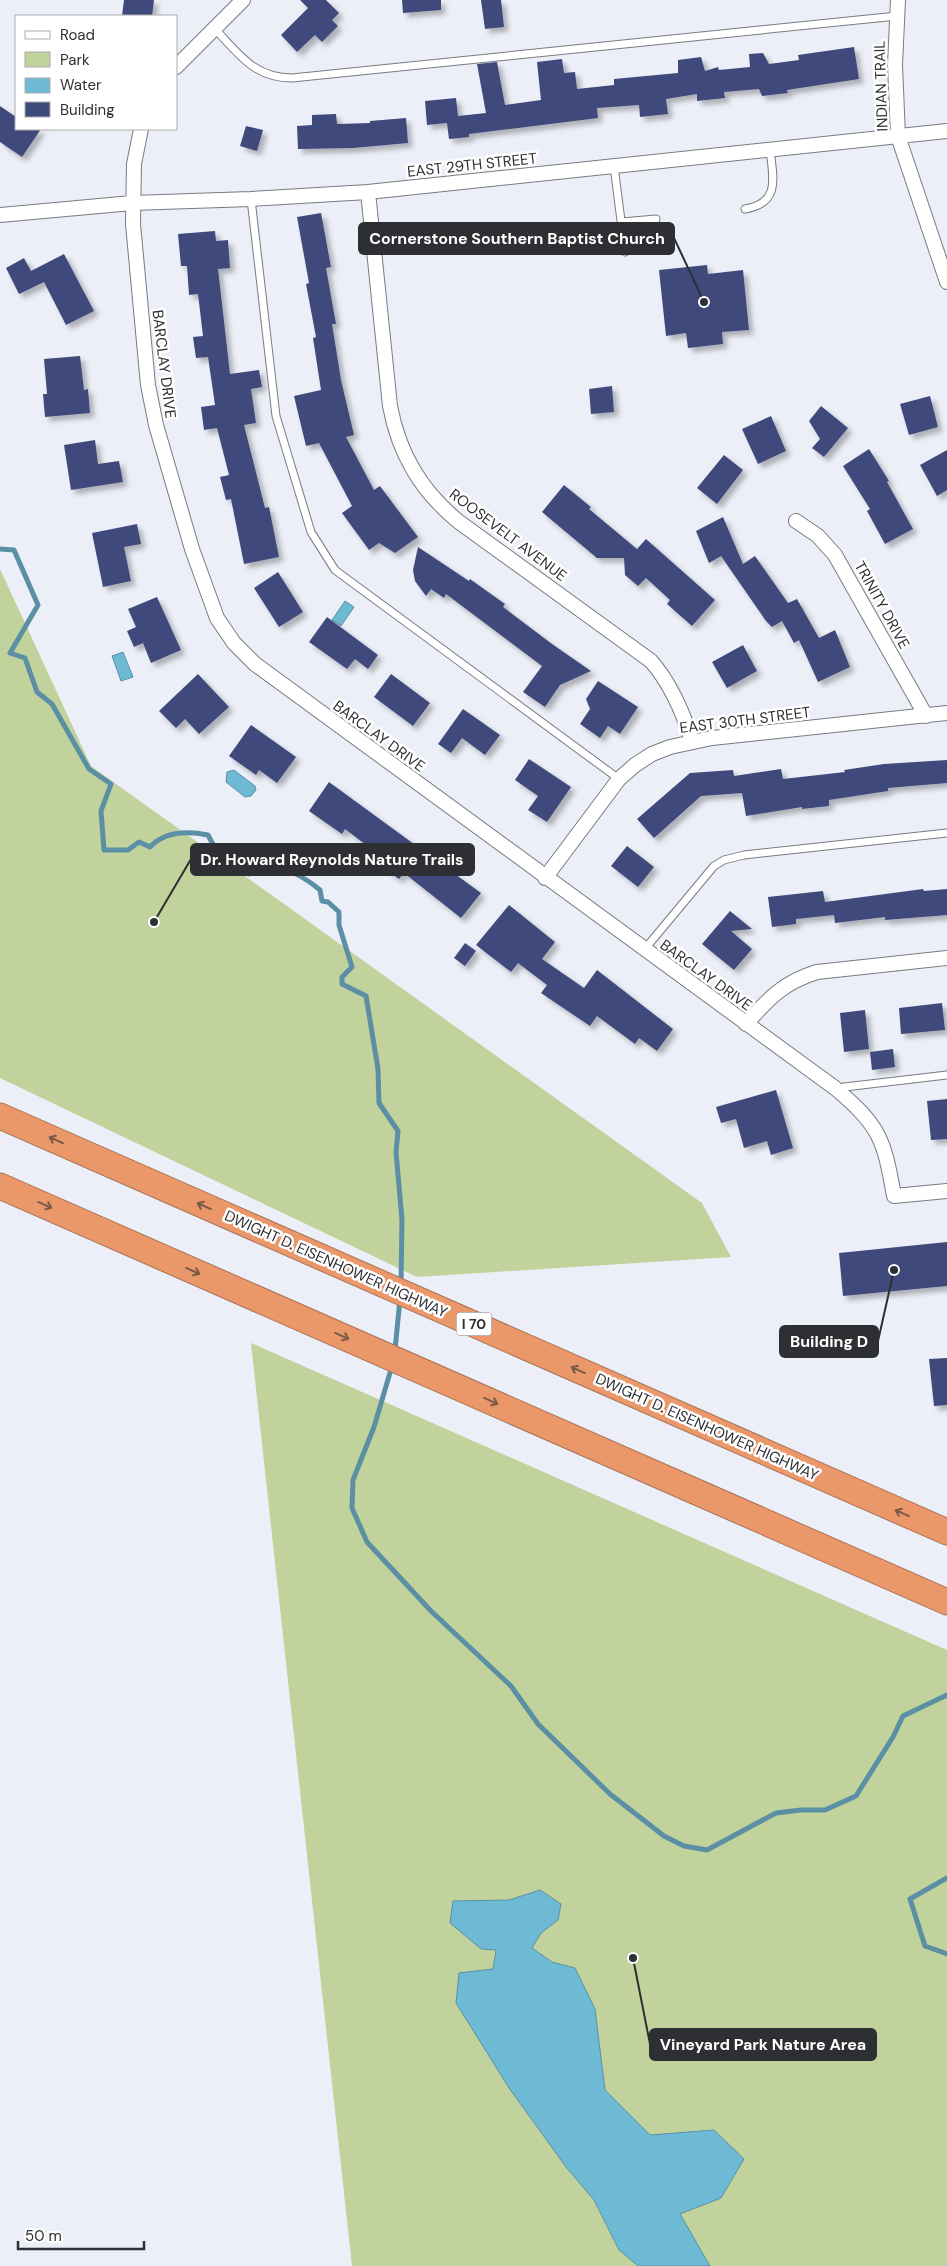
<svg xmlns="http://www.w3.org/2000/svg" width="947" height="2266" font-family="'DM Sans',sans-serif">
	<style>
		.green { fill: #c1d29c }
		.water { fill: #6ebad5; stroke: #5b90a4 }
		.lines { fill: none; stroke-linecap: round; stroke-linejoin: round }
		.stream { stroke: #5b90a4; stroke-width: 5 }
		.building { fill: #3f4a7c; filter: url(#shadow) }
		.service-casing { stroke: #797b82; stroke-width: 9 }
		.minor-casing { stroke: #797b82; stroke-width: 16 }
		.motorway-casing { stroke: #a87356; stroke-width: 27 }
		.service { stroke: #fff; stroke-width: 7 }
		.minor { stroke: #fff; stroke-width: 14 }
		.motorway { stroke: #ea976a; stroke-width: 25 }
		.oneway { stroke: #795948 }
		.labels { text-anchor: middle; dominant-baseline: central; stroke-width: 5; stroke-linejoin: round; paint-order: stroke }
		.shield { fill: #fff; stroke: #6d6d70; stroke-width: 1 }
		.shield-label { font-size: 14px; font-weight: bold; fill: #2e2f32 }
		.street-label { font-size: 15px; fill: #2e2f32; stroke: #fff }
		.leader { fill: none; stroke: #2e2f32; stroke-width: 2 }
		.callout-dot { fill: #2e2f32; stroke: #fff; stroke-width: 2 }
		.callout { fill: #2e2f32; stroke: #2e2f32; stroke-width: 2 }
		.callout-label { font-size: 16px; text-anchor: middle; font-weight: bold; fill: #fff }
	</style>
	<defs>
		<filter id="shadow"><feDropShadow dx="4.5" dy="4.5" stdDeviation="2.5" flood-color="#0004"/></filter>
	</defs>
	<rect width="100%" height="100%" fill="#eceff7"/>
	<path class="green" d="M0,569l91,197 611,437 29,54 -314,20 -417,-199z
		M251,1343l696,307v616h-595z"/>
	<path class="water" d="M345,601l9,6 -13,19 -9,-6z
		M123,652l10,25 -12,4 -9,-25z
		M234,770l21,16 1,4 -5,6 -6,1 -19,-15 1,-10z
		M540,1890l21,14 -3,16 -17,13 -9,15 20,14 23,6 20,41 10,81 45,45 64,-5 30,29 -23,39 -41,16 30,52h-72l-19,-16 -25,-50 -28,-33 -57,-79 -53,-85 3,-30 34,-4 3,-19 -15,-1 -31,-26 3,-22 56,-1z"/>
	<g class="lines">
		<path class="stream" d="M0,549l14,1 24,55 -28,48 15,5 12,34 15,12 37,65 22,15 -10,27 3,39h24l11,-8 11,5c15,-16 38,-16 58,-12l9,17 32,22c5,-2 10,-5 15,-7 17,-5 44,13 56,23l2,11 6,1 11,10v13l13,42 -10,10v7l24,12 12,73 1,34 19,28 -2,21 6,68 -1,63
			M395,1350l5,-51
			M392,1366l-18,61 -21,53 -1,28 15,34 64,69 80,75 27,38 72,70 54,42 20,10 23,4 69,-37 25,-3h24l31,-14 37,-59 10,-21 44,-21
			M947,1878l-37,21 15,47 22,8"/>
	</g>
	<path class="building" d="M124,0h30l-2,16h-30z
		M300,0h26l13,13 -7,7 6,6 -16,16 -7,-7 -18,17 -16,-17 27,-27z
		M402,0h39v10l-38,3z
		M481,0h20l3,27 -19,2z
		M854,47l5,32 -72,11 1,3 -26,3 -3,-7 -35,3 1,6 -28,3v-7l-31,5 2,15 -28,3 -1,-12 -42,3 1,10 -129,16v3l-20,2 -2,-16 -20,2 -2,-24 31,-3 2,18 28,-3 -9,-49 20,-2 8,43 36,-5 -4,-38 25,-3 2,14 11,-1 2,17 37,-4v-6l64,-6v-13l23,-3 4,14 13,-4 1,3 31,-3 -1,-13 14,-1 6,11 30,-4 -1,-5z
		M0,106l16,11v12h25l-19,28 -22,-15z
		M336,114l1,10 33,-1v-2l36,-3 2,25 -55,5 -55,1 -1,-23 15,-1v-10z
		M246,126l17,4 -6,21 -17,-5z
		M321,213l10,54 -5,1 10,56h-4l9,56 13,55 -8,2 28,53 6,-4 38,51 -23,16 -16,-10 -10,7 -27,-37 10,-7 -33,-63 -13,3 -12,-50 27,-6 -8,-52 3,-1 -10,-53 3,-1 -12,-66z
		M215,231l1,10 12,-1 2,28 -12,1 12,105 29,-4 3,17 -11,2 5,34 -12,2 21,83 4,-1 10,50 -35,7 -13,-65 -5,1 -6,-23 9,-2 -12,-47 -13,2 -3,-23 14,-2 -7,-48 -12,1 -3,-21 10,-1 -5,-42 -9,1 -2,-29h-6l-3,-32z
		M64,254l30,57 -28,14 -22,-43 -25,12 -13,-26 18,-10 7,13z
		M707,265l1,9 35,-4 6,60 -27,2 1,12 -35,4 -2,-15 -20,3 -7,-66z
		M80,356l4,34 4,-1 2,24 -45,4 -2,-23h4l-3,-35z
		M612,386l2,26 -23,2 -2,-25z
		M930,396l8,31 -29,8 -9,-31z
		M821,406l27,22 -24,29 -12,-9 8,-9 -11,-18z
		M771,416l15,35 -28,13 -16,-35z
		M95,440l3,24 21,-3 4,21 -52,8 -7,-45z
		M869,449l20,32 -2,1 26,47 -28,15 -18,-33 3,-2 -27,-43z
		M947,450v40l-10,6 -17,-31z
		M724,455l19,15 -26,34 -20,-16z
		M564,485l27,22 -2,2 48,40 9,-10 69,61 -23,26 -25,-22 3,-4 -24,-22 -8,8 -13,-11 -1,-17h-27l-55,-46z
		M723,517l20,47 12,-8 33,47 9,-4 22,39 16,-8 15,37 -32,15 -19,-42 -5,3 -12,-22 -10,6 -6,-6 -45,-65 -12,7 -13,-32z
		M137,524l4,20 -17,3 7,34 -28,6 -11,-54z
		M418,547l51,34 1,-2 35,25 -2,3 49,37 39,27 -31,14 -15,22 -22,-15 19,-26 -96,-72 -2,4 -13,-9 -5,7 -11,-15 -2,-11z
		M278,572l25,40 -24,15 -25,-39z
		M157,597l24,53 -30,13 -8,-20 -9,4 -7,-16 9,-4 -8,-18z
		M327,617l51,38 -10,14 -13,-10 -8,10 -38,-27z
		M743,645l14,26 -30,17 -15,-26z
		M198,674l31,33 -30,27 -14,-15 -9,9 -17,-17z
		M391,674l39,29 -17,23 -39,-29z
		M598,681l40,26 -18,27 -12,-8 -8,12 -20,-14 10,-15 -4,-10z
		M463,709l37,26 -15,20 -23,-17 -11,15 -13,-9z
		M251,725l45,32 -19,26 -18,-13 -3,5 -27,-19z
		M529,759l42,28 -24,35 -19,-12 10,-14 -23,-16z
		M947,760v23l-59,5v3l-59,9v6l-27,3v-2l-56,9 -4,-23 -41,3 -47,42 -17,-19 53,-46 43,-3 1,6 47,-7 2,10 62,-7 -1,-2 40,-6z
		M329,782l152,111 -20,25 -57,-45 -5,6 -30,-22 5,-6 -29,-22 -3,5 -33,-23z
		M627,846l27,21 -16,20 -27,-21z
		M923,889l1,2 23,-2v26l-62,5v-3l-50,6 -1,-8 -38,4v5l-24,3 -4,-30 55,-6 2,11z
		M509,905l46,37 -13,17 42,29 13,-18 76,59 -16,22 -18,-13 -4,6 -38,-28 -7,10 -49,-33 6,-8 -29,-22 -7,9 -35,-27z
		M730,911l22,18 -21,2 21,18 -18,21 -32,-26z
		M465,943l11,8 -11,15 -11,-8z
		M942,1003l3,27 -44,4 -2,-26z
		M865,1010l4,39 -25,3 -4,-39z
		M893,1049l2,18 -23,3 -2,-18z
		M776,1090l17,58 -22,7 -4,-14 -23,7 -8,-29 -15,4 -5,-16z
		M947,1099v40l-16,1 -4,-39z
		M947,1242v44l-104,10 -4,-43z
		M947,1358v47l-13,1 -5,-47z"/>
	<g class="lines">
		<defs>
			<path id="service" d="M214,28c25,26 40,50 78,50l605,-62
				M614,166l11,86
				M251,199l25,217 35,116 24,38 284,209
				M745,209c36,-6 28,-32 25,-59
				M622,222l34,-3
				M644,950l70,-84 10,-6 20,-5 203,-22
				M836,1088l111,-13"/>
			<path id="minor" d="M898,0l-3,65 3,71 49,146
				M176,67l67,-67
				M141,129l-7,35 -1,60 15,161 8,40 36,124 25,69 17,25 21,21 580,424c45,38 49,51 59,108l53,-5
				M368,192l22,214c9,48 31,85 69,116l192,139c20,23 32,51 41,80
				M0,215l132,-12 119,-4 117,-7 579,-61
				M796,521l22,15 17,19 91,161
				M545,878l74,-99 16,-14 17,-11 18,-7 42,-9 235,-25
				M746,1024c23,-26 38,-42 71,-52l130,-14"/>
			<path id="motorway" d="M0,1116l947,416
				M0,1186l947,416"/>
		</defs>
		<use href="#service" class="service-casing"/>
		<use href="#minor" class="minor-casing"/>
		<use href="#motorway" class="motorway-casing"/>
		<use href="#service" class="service"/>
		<use href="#minor" class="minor"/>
		<use href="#motorway" class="motorway"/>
	</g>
	<defs><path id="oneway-shaft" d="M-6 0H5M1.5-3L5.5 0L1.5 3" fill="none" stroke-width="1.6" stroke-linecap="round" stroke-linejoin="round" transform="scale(1.25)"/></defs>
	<g class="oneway">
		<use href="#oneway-shaft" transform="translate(56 1140) rotate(-156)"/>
		<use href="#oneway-shaft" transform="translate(45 1205) rotate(24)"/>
		<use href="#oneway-shaft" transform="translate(204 1206) rotate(-156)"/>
		<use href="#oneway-shaft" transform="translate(193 1271) rotate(24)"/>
		<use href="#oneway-shaft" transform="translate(342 1336) rotate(24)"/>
		<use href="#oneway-shaft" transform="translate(578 1370) rotate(-156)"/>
		<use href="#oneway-shaft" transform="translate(491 1401) rotate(24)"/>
		<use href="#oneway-shaft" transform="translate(902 1513) rotate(-156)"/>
	</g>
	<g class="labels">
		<rect class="shield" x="456.5" y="1312.5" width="35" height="23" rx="4"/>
		<g class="shield-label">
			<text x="474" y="1324">I 70</text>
		</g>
		<g class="street-label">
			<text transform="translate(881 86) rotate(-92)">INDIAN TRAIL</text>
			<text transform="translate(472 165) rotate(-6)">EAST 29TH STREET</text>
			<text transform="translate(164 364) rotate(83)">BARCLAY DRIVE</text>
			<text transform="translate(508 535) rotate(37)">ROOSEVELT AVENUE</text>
			<text transform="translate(882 605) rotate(61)">TRINITY DRIVE</text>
			<text transform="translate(745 720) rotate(-7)">EAST 30TH STREET</text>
			<text transform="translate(379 736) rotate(36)">BARCLAY DRIVE</text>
			<text transform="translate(706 975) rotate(36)">BARCLAY DRIVE</text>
			<text transform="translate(336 1264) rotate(24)">DWIGHT D. EISENHOWER HIGHWAY</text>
			<text transform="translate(707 1427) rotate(24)">DWIGHT D. EISENHOWER HIGHWAY</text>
		</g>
	</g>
	<path class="leader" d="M704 302L674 238M154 922L191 859M894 1270L878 1341M633 1958L650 2044"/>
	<g class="callout-dot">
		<circle cx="704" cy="302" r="5"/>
		<circle cx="154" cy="922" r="5"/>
		<circle cx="894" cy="1270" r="5"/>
		<circle cx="633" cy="1958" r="5"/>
	</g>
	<g class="callout">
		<rect x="359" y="223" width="315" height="31" rx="5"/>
		<rect x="191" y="844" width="283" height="31" rx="5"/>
		<rect x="780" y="1326" width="98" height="31" rx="5"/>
		<rect x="650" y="2029" width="226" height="31" rx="5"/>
	</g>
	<g class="callout-label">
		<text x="517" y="244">Cornerstone Southern Baptist Church</text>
		<text x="332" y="865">Dr. Howard Reynolds Nature Trails</text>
		<text x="829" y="1347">Building D</text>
		<text x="763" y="2050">Vineyard Park Nature Area</text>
	</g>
	<rect x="15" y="15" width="162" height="115" fill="#ffffff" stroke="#abacad"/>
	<rect x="25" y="31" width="25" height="8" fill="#ffffff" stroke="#abacad"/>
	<text x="60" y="40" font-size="15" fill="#2e2f32">Road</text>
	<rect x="25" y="52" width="25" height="15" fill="#c1d29c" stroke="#abacad"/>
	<text x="60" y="65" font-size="15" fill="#2e2f32">Park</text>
	<rect x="25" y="78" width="25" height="15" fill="#6ebad5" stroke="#abacad"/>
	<text x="60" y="90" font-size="15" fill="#2e2f32">Water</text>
	<rect x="25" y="102" width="25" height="15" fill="#3f4a7c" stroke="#abacad"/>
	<text x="60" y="115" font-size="15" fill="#2e2f32">Building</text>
	<path d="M18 2241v8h126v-8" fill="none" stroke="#2e2f32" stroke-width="2.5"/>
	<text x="25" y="2241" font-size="15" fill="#2e2f32" stroke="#ffffff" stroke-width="4" paint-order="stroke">50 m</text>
</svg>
